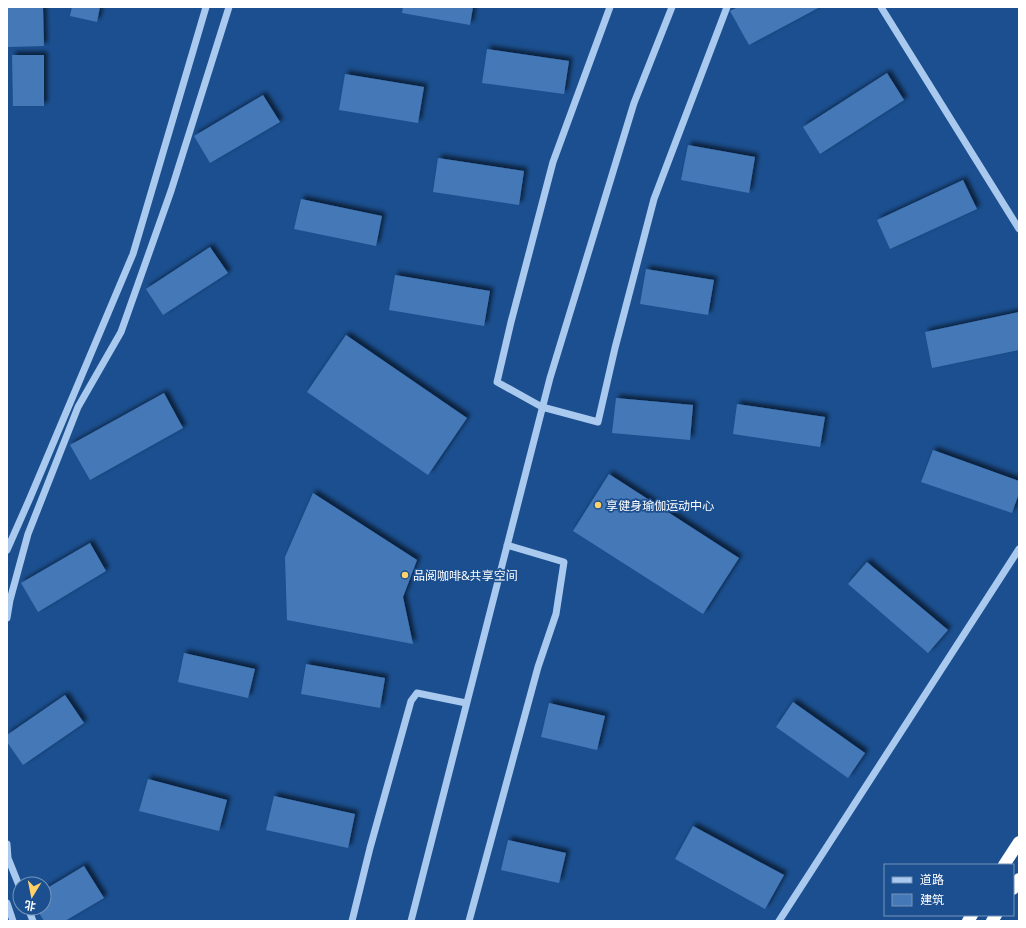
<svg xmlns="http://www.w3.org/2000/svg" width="1026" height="928" font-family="'Open Sans','Noto Sans SC',sans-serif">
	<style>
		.building { fill: #4478b7; filter: url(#shadow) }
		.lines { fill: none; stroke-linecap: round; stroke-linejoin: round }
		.minor { stroke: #a9c9ee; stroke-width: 7 }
		.highway { stroke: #fff; stroke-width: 12 }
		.poi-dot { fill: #ffd166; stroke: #1b4f8f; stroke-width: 1.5 }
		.labels { text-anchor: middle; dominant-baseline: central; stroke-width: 3.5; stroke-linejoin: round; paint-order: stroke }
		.poi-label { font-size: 12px; fill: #fff; stroke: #1b4f8f; text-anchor: start }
	</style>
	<defs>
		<filter id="shadow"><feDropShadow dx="3.5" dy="-3.5" stdDeviation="2" flood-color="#0009"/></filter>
	</defs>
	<rect width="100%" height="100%" fill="#1b4f8f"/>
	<path class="building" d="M7,7h36l1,39 -36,1z
		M72,7h28l-3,15 -27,-6z
		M403,7h70l-3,18 -68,-12z
		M738,7h82l-71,38 -19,-34z
		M487,49l82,12 -5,33 -82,-11z
		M12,55h32v51h-31z
		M887,73l17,27 -84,54 -17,-27z
		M345,74l79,13 -6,36 -79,-13z
		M263,95l17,27 -70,41 -16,-27z
		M688,145l67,12 -6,36 -68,-13z
		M438,158l86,13 -5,34 -86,-13z
		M963,180l14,29 -87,40 -13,-29z
		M301,199l81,17 -6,30 -82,-17z
		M210,247l18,26 -65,42 -17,-26z
		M646,269l68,11 -6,35 -68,-11z
		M395,275l95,16 -6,35 -95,-16z
		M1019,312v38l-87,18 -7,-36z
		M346,335l121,83 -39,57 -121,-83z
		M164,393l19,35 -93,52 -20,-35z
		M616,398l77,7 -3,35 -78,-7z
		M737,404l88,13 -5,30 -87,-13z
		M933,450l86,31v12l-7,20 -91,-31z
		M609,474l130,84 -36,56 -130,-83z
		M313,493l104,67 -14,37 10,47 -126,-24 -2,-63z
		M90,543l16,28 -68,41 -17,-29z
		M867,562l81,68 -20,23 -80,-69z
		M184,653l71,16 -7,29 -70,-16z
		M306,664l79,14 -5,30 -79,-14z
		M65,695l19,28 -61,42 -16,-23v-7z
		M793,702l72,51 -17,25 -72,-51z
		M549,703l56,13 -8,34 -56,-13z
		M148,779l79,21 -8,31 -80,-20z
		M274,796l81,18 -7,34 -82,-18z
		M693,826l91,49 -19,34 -90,-50z
		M508,840l58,13 -7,30 -58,-13z
		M84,866l20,32 -39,23h-21l-8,-13h8v-18z"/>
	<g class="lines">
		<path class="minor" d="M610,7l-57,155 -42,160 -14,60 45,25 56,15 17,-74 39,-149 73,-192
			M881,7l138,222
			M7,550l23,-52 103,-244 73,-247
			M7,618l3,-18 18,-66 50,-127 43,-75 50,-141 58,-184
			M7,844l1,14 12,30
			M7,903l6,18
			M28,908l5,13
			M352,921l18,-73 41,-147 6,-8 49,10
			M411,921l139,-543 84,-275 38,-96
			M469,921l69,-254 18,-53 8,-52 -57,-17
			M779,921l240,-372"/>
		<path class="highway" d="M1004,865l15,-23
			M1013,889l6,-10
			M968,921l4,-6
			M992,921l4,-6"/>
	</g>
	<g class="poi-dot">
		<circle cx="598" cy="505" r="4"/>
		<circle cx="405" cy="575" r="4"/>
	</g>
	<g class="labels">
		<g class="poi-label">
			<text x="606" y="505">享健身瑜伽运动中心</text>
			<text x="413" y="575">品阅咖啡&amp;共享空间</text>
		</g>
	</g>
	<rect width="1026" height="928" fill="none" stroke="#ffffff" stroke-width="16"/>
	<rect x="884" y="864" width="130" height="52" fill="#1b4f8f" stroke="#7695bc"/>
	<rect x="892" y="877" width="20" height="6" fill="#a9c9ee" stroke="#7695bc"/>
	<text x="920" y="884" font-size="12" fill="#ffffff">道路</text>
	<rect x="892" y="894" width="20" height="12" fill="#4478b7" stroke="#7695bc"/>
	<text x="920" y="904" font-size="12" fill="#ffffff">建筑</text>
	<g transform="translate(32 896) rotate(190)"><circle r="19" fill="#1b4f8f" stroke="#7695bc"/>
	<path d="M0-3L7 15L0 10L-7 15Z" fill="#ffd166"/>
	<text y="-6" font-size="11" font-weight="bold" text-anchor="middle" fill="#ffffff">北</text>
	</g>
</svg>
